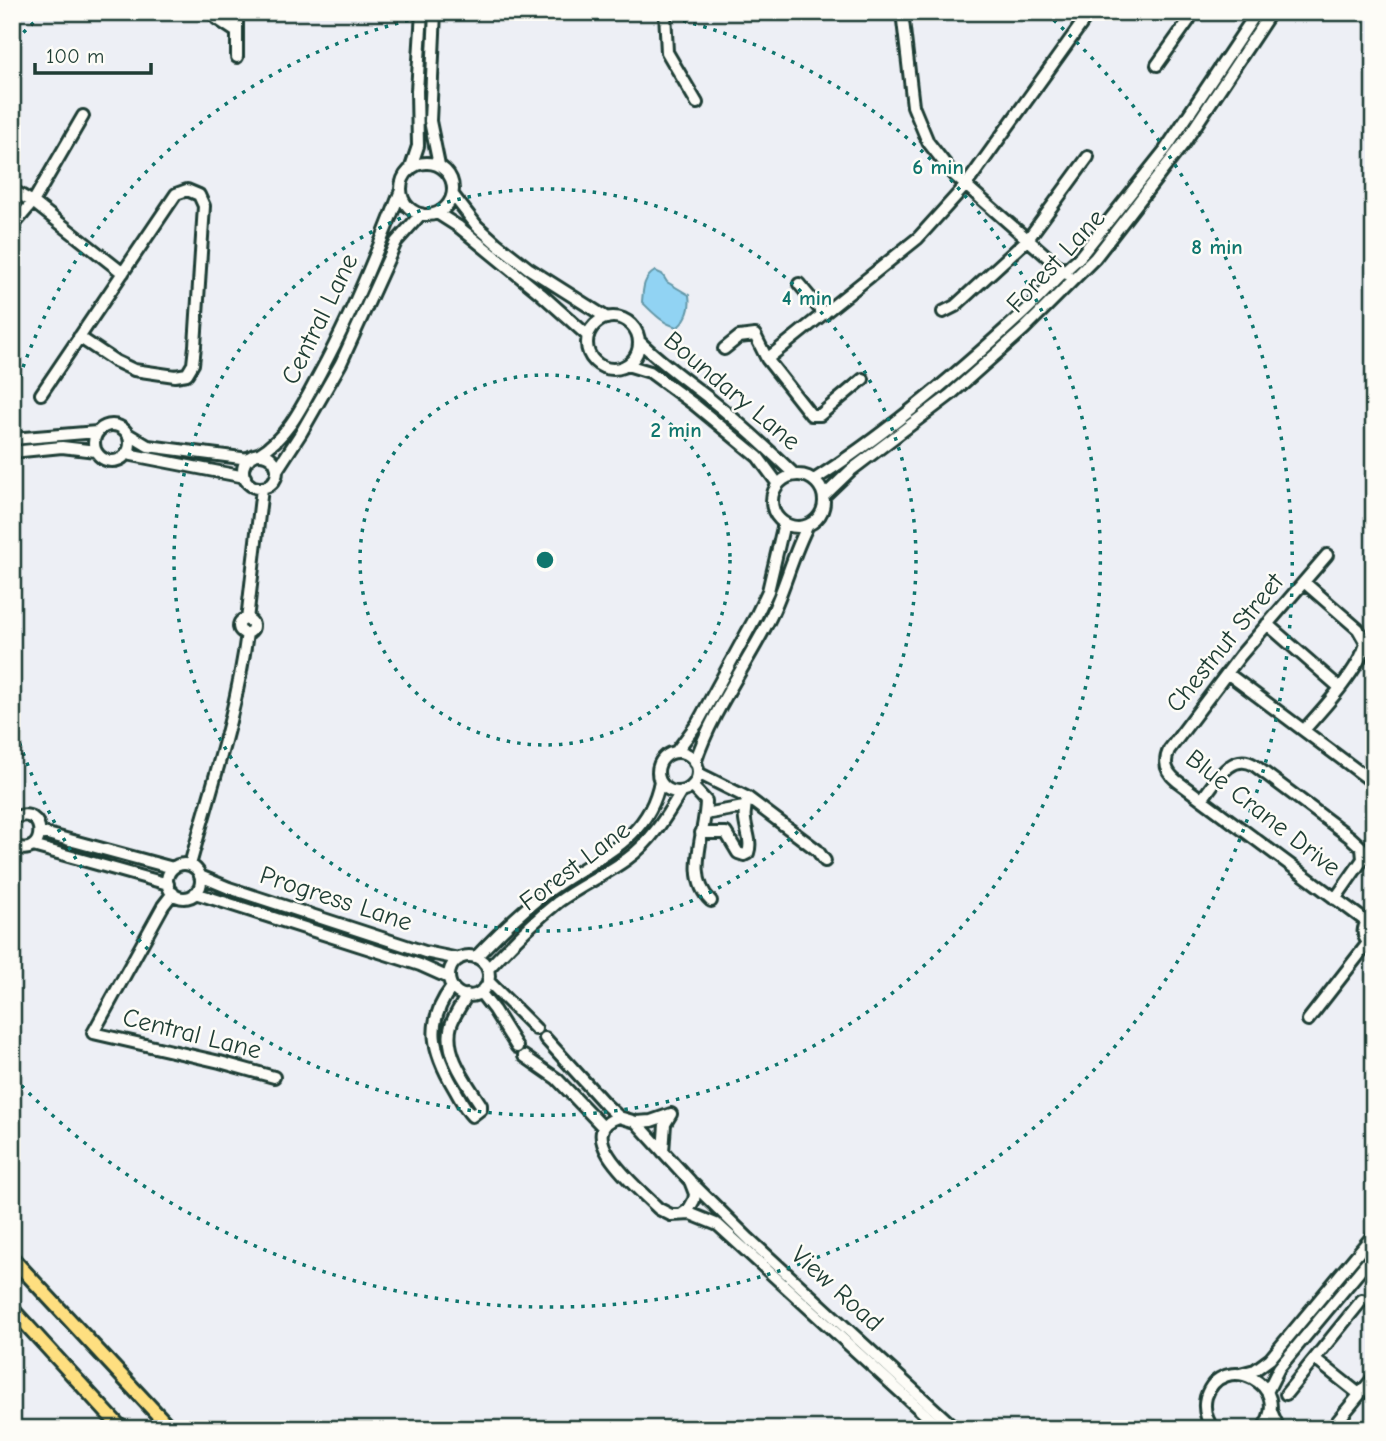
<svg xmlns="http://www.w3.org/2000/svg" width="1386" height="1441" font-family="'Comic Neue',sans-serif">
	<style>
		.water { fill: #91d3f3; stroke: #6397a7; stroke-width: 2 }
		.lines { fill: none; stroke-linecap: round; stroke-linejoin: round }
		.minor-casing { stroke: #1f3d34; stroke-width: 16 }
		.major-casing { stroke: #1f3d34; stroke-width: 18 }
		.minor { stroke: #fdfcf7; stroke-width: 10 }
		.major { stroke: #fedf80; stroke-width: 12 }
		.ring { fill: none; stroke: #0f766e; stroke-width: 3.5; stroke-dasharray: 3.5 7 }
		.labels { text-anchor: middle; dominant-baseline: central; stroke-width: 5; stroke-linejoin: round; paint-order: stroke }
		.street-label { font-size: 26px; fill: #1f3d34; stroke: #fdfcf7 }
		.centre { fill: #0f766e; stroke: #fdfcf7; stroke-width: 3.5 }
		.ring-label { font-size: 21px; text-anchor: middle; font-weight: bold; fill: #0f766e; stroke: #fdfcf7; stroke-width: 5; stroke-linejoin: round; paint-order: stroke }
	</style>
	<rect width="100%" height="100%" fill="#edeff5"/>
	<filter id="ink" filterUnits="userSpaceOnUse"><feTurbulence type="fractalNoise" baseFrequency=".0143" numOctaves="2"/><feDisplacementMap in="SourceGraphic" scale="14" xChannelSelector="R" yChannelSelector="G"/><feConvolveMatrix kernelMatrix="1 2 1 2 8 2 1 2 1" color-interpolation-filters="sRGB"/></filter>
	<g filter="url(#ink)">
		<path class="water" d="M655,271l7,3 5,8 22,13c2,13 -1,23 -11,32 -14,-2 -26,-15 -36,-25 1,-13 1,-24 13,-31z"/>
		<g class="lines">
			<defs>
				<path id="minor" d="M435,12l-5,109 9,44
					M665,12l2,40 30,51
					M902,12l11,94 15,36 25,32 114,100
					M216,18l21,14
					M237,57v-45
					M1157,65l32,-45 2,-8
					M401 189a26 26 0 1 1 52 0a26 26 0 1 1-52 0Z
					M410,170l8,-24 -1,-55 5,-79
					M12,190l21,12 90,71
					M453,195l24,31 19,17 32,25 79,50
					M437,213l22,14 82,67 47,42
					M12,227l21,-25 50,-86
					M799,284l25,30
					M943,312l12,-6 73,-67 60,-82
					M587 343a26 26 0 1 1 52 0a26 26 0 1 1-52 0Z
					M639,341c22,22 47,39 71,58 30,24 58,50 85,76
					M724,349l15,-12 16,-2 12,24 44,56h9l43,-36
					M767,359l151,-121 48,-53 124,-173
					M627,365l23,7 45,33 63,52 20,27
					M41,394l135,-200 11,-4 12,5 5,11 -9,140 -2,18 -6,10 -12,2 -41,-6 -19,-9 -36,-24
					M94 443a18 18 0 1 1 36 0a18 18 0 1 1-36 0Z
					M128,434l20,12 101,13
					M12,439l85,-7
					M12,452l50,-5 34,4
					M127,454l118,23
					M259,454c31,-19 44,-50 61,-81 32,-59 57,-120 81,-183
					M243 471a17 17 0 1 1 34 0a17 17 0 1 1-34 0Z
					M277,470l24,-37 40,-70 55,-121 25,-28
					M772 501a26 26 0 1 1 52 0a26 26 0 1 1-52 0Z
					M814,480c74,-47 143,-106 208,-166 20,-18 36,-39 57,-56l86,-108 92,-138
					M824,496l26,-25 100,-76 74,-66 71,-71 89,-115 87,-131
					M1327,555l-87,101 -71,94c-6,13 -3,22 8,31l190,141
					M239 626a7 7 0 1 1 14 0a7 7 0 1 1-14 0Z
					M247,620l15,-132
					M1267,624l72,63
					M1227,673l147,110
					M1304,730c18,-20 56,-61 62,-87l-8,-14 -54,-47
					M676,752l21,-28 59,-108 12,-25 16,-68
					M658 772a20 20 0 1 1 40 0a20 20 0 1 1-40 0Z
					M695,763c16,-49 48,-93 72,-139 17,-31 24,-67 41,-99
					M698,773l50,25 69,52 8,11
					M692,786l14,15c0,32 -22,75 5,100
					M1202,799c13,-16 29,-48 52,-34l96,72 12,11 1,11 -28,40
					M705,814l39,-7
					M12,819c37,-19 36,45 0,26
					M40,832l133,36
					M701,833h25l12,20 6,2 4,-2c6,-17 -10,-30 0,-55
					M33,846l135,38
					M167 881a17 17 0 1 1 34 0a17 17 0 1 1-34 0Z
					M190,865c21,-77 47,-153 57,-232
					M200,876l29,12 196,64 34,7
					M173,893l-10,13 -70,127 127,29 54,15
					M195,893l225,72 29,13
					M1372,945c-12,-8 -11,-21 2,-27
					M449 976a20 20 0 1 1 40 0a20 20 0 1 1-40 0Z
					M476,957c25,-26 51,-52 81,-72 44,-30 92,-46 103,-104
					M488,969c22,-24 45,-47 70,-67 22,-16 47,-27 69,-43 24,-17 39,-42 54,-67
					M488,981l48,48
					M452,987c-28,36 -19,65 2,101 6,10 10,20 18,28l9,-7v-4c-14,-22 -38,-52 -30,-80 3,-10 11,-21 16,-30
					M480,992l14,18 23,37
					M1308,1020l60,-77
					M545,1038l61,67 13,12
					M524,1056l33,23 46,48
					M636,1122l15,-1 20,-7
					M663,1152l2,-28 6,-10
					M692,1183l57,56 207,190
					M682,1214l7,-5 5,-9 1,-6 -5,-13 -54,-59 -17,-5c-50,16 22,74 40,92l12,6 20,-1 27,11 223,204
					M1315,1359l44,35
					M1240,1374l15,-4 15,-11 104,-125
					M1267,1392l12,-24 95,-114
					M1286,1394l76,-94
					M1271,1411l8,18
					M1213,1429c-7,-10 -10,-20 -7,-32 16,-48 90,-12 56,32
					M1331,1429l43,-52"/>
				<path id="major" d="M12,1258l159,171
					M12,1309l110,120"/>
			</defs>
			<use href="#minor" class="minor-casing"/>
			<use href="#major" class="major-casing"/>
			<use href="#minor" class="minor"/>
			<use href="#major" class="major"/>
		</g>
	</g>
	<g class="ring">
		<circle cx="545" cy="560" r="185"/>
		<circle cx="545" cy="560" r="371"/>
		<path d="M13 397A556 556 0 0 1 448 12M642 12A556 556 0 1 1 13 723"/>
		<path d="M16 40A742 742 0 0 1 44 13M1046 13A742 742 0 1 1 16 1080"/>
	</g>
	<g class="labels">
		<g class="street-label">
			<text transform="translate(1056 261) rotate(-47)">Forest Lane</text>
			<text transform="translate(320 319) rotate(-64)">Central Lane</text>
			<text transform="translate(732 391) rotate(40)">Boundary Lane</text>
			<text transform="translate(1225 643) rotate(-51)">Chestnut Street</text>
			<text transform="translate(1263 813) rotate(38)">Blue Crane Drive</text>
			<text transform="translate(575 866) rotate(-37)">Forest Lane</text>
			<text transform="translate(336 899) rotate(18)">Progress Lane</text>
			<text transform="translate(192 1034) rotate(14)">Central Lane</text>
			<text transform="translate(837 1289) rotate(42)">View Road</text>
		</g>
	</g>
	<circle cx="545" cy="560" r="10" class="centre"/>
	<g class="ring-label">
		<text x="938" y="174">6 min</text>
		<text x="1217" y="254">8 min</text>
		<text x="807" y="305">4 min</text>
		<text x="676" y="437">2 min</text>
	</g>
	<rect width="1386" height="1441" fill="none" stroke="#fdfcf7" stroke-width="42"/>
	<rect x="21" y="21" width="1344" height="1399" fill="none" stroke="#1f3d34" stroke-width="2.5" filter="url(#ink)"/>
	<path d="M35 63v10h116v-10" fill="none" stroke="#1f3d34" stroke-width="3.5"/>
	<text x="46" y="63" font-size="21" fill="#1f3d34" stroke="#fdfcf7" stroke-width="5" paint-order="stroke">100 m</text>
</svg>
